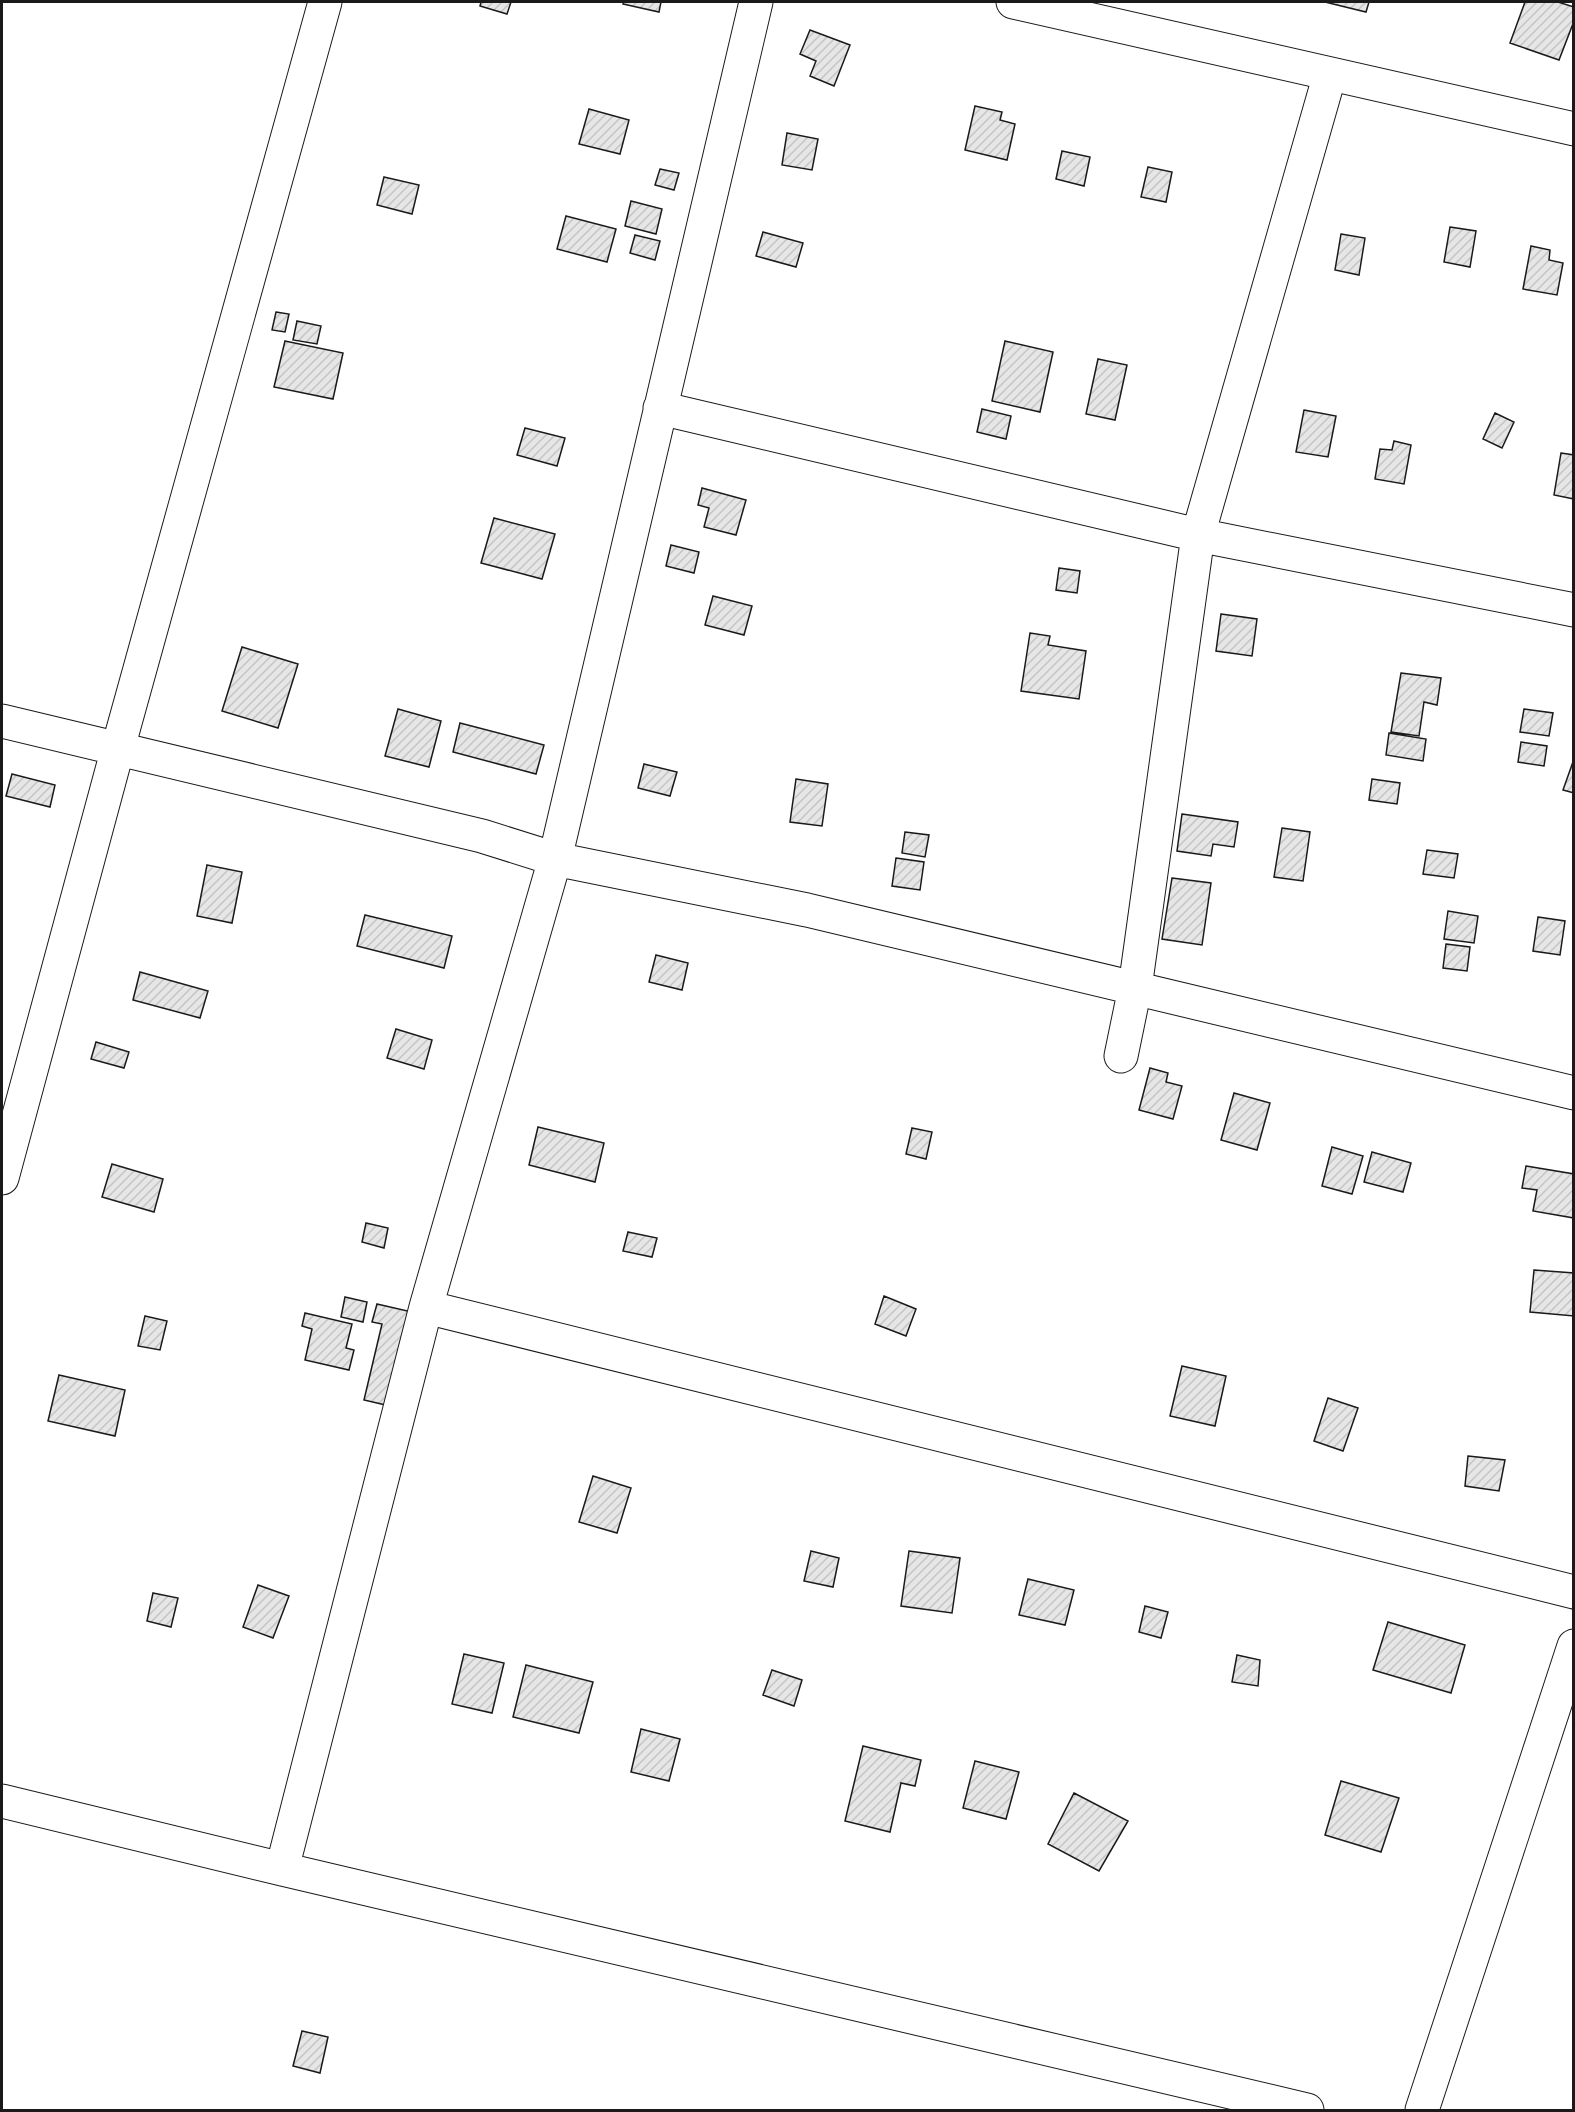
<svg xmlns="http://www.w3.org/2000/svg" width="1575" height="2112" font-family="Barlow,sans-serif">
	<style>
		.building { fill: url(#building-hatch); stroke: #1a1a1a; stroke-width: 1.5 }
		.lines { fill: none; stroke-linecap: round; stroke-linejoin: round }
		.minor-casing { stroke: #1a1a1a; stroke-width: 35 }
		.minor { stroke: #fff; stroke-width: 33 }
	</style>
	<defs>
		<pattern id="building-hatch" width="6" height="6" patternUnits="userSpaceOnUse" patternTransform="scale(1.5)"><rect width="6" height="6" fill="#e6e6e6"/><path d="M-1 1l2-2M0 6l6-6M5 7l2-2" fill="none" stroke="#c5c5c5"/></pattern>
	</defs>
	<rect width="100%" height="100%" fill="#fff"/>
	<path class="building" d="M481,2h30l-4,12 -27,-8z
		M624,2h37l-2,10 -36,-8z
		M1325,2h44l-3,10z
		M1525,2h33l16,5v14l-15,39 -49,-17z
		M810,30l40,15 -16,41 -24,-10 6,-15 -16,-7z
		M975,106l27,6 -2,8 15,4 -8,36 -42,-10z
		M589,109l40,11 -9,34 -41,-10z
		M787,133l31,6 -6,31 -30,-5z
		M1062,151l28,6 -6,29 -28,-7z
		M1148,167l24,5 -6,30 -25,-5z
		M660,169l19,4 -5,17 -19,-5z
		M384,177l35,8 -7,29 -35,-9z
		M631,201l31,8 -6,25 -31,-8z
		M566,216l50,13 -9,33 -50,-13z
		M1450,227l26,4 -6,36 -26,-5z
		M763,232l40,11 -7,24 -40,-11z
		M1341,234l24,4 -6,37 -24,-5z
		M635,235l25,6 -5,19 -25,-7z
		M1531,246l19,4 -1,10 14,3 -6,32 -34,-6z
		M276,312l13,2 -4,18 -13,-2z
		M297,321l24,5 -4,18 -24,-4z
		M285,341l58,12 -10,46 -59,-12z
		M1005,341l48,11 -13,60 -48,-11z
		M1098,359l29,6 -12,55 -29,-6z
		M982,409l29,7 -5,23 -29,-7z
		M1304,410l32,6 -8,41 -32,-5z
		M1495,413l19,9 -12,26 -19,-9z
		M525,428l40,10 -8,28 -40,-11z
		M1394,441l17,4 -7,39 -29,-5 5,-30 12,1z
		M1561,453l13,2v44l-20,-4z
		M702,488l44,12 -10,35 -32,-8 5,-19 -11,-3z
		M494,518l61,16 -13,45 -61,-16z
		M671,545l28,7 -5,21 -28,-7z
		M1059,568l21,3 -3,22 -21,-3z
		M713,596l39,10 -8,29 -39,-10z
		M1221,614l36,5 -5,37 -36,-5z
		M1030,633l20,3 -2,9 38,6 -7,48 -58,-8z
		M242,647l56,17 -20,64 -56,-17z
		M1401,673l40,5 -4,27 -13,-3 -5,34 -28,-4z
		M398,709l43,12 -12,46 -44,-11z
		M1524,709l29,4 -4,23 -29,-4z
		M460,723l84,22 -8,29 -83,-22z
		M1389,733l37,6 -3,22 -37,-6z
		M1521,742l26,4 -3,20 -26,-4z
		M1574,759v34l-11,-3z
		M644,764l33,8 -7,24 -32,-8z
		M12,774l43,11 -5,22 -44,-11z
		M796,779l32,5 -6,42 -32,-4z
		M1372,779l28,4 -3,21 -28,-4z
		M1182,814l56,8 -4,25 -21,-3 -2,12 -34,-5z
		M1282,828l28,4 -7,49 -29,-4z
		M905,832l24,3 -4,22 -23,-4z
		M1427,850l31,4 -4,24 -31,-4z
		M896,858l28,4 -4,28 -28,-4z
		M207,865l35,7 -10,51 -35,-7z
		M1172,878l39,5 -9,62 -40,-6z
		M1448,911l30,5 -4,27 -30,-4z
		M365,915l87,21 -8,32 -87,-22z
		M1538,917l27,4 -5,34 -27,-4z
		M1446,944l24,3 -3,24 -24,-3z
		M656,955l32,8 -6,27 -33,-8z
		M140,972l68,19 -8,27 -67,-18z
		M396,1029l36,11 -8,29 -37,-11z
		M96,1042l33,10 -5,16 -33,-9z
		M1150,1068l18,5 -2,9 16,4 -9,33 -34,-9z
		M1234,1093l36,10 -13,47 -36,-10z
		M538,1127l66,16 -9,39 -66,-17z
		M912,1128l20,4 -6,27 -20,-5z
		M1332,1147l31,9 -11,38 -30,-8z
		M1372,1152l39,11 -8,29 -39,-10z
		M112,1164l51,15 -9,33 -52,-15z
		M1526,1166l48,8v44l-41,-7 4,-21 -15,-2z
		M366,1223l22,5 -4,20 -22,-6z
		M628,1232l29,6 -5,19 -29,-6z
		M1534,1270l40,3v43l-44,-4z
		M884,1296l32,13 -10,27 -31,-12z
		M345,1297l22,5 -4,20 -22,-5z
		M377,1304l35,8 -22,94 -26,-6 18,-76 -10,-2z
		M305,1313l47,11 -6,24 8,2 -5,20 -44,-10 7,-31 -10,-3z
		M145,1316l22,5 -7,29 -22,-4z
		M1182,1366l44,10 -11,50 -45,-10z
		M59,1375l66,15 -10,46 -67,-15z
		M1328,1398l30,10 -15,43 -29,-10z
		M1468,1456l37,4 -6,31 -34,-5z
		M593,1476l38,12 -14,45 -38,-11z
		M811,1551l28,7 -6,29 -29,-6z
		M909,1551l51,7 -8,55 -51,-7z
		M1028,1579l46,11 -9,35 -46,-10z
		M258,1585l31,11 -16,42 -30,-11z
		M153,1593l25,5 -7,29 -24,-6z
		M1145,1606l23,6 -7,26 -22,-6z
		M1388,1622l77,23 -14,48 -78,-23z
		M464,1654l40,9 -12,50 -40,-9z
		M1237,1655l23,5 -2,26 -26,-4z
		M526,1665l67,17 -14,51 -66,-16z
		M772,1670l30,10 -8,26 -31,-11z
		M641,1729l39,10 -11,42 -38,-9z
		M863,1746l58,14 -6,26 -14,-3 -11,49 -45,-11z
		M975,1761l44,11 -13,47 -43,-11z
		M1341,1781l58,17 -18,54 -56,-17z
		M1074,1793l54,28 -29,50 -51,-27z
		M302,2031l26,6 -8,36 -27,-7z"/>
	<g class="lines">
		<defs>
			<path id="minor" d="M1013,2l561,127
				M660,408l538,127 376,75
				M2,721l480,115 73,23 252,51 767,183
				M1121,1056l14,-68 63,-453 132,-461
				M2,1178l116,-430 207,-746
				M426,1307l1148,285
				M2,1801l280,68 1025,241
				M282,1869l144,-562 129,-448 201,-857
				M1422,2110l152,-464"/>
		</defs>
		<use href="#minor" class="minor-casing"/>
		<use href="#minor" class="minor"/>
	</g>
	<rect width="1575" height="2112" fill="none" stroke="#1a1a1a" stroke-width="6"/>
</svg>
